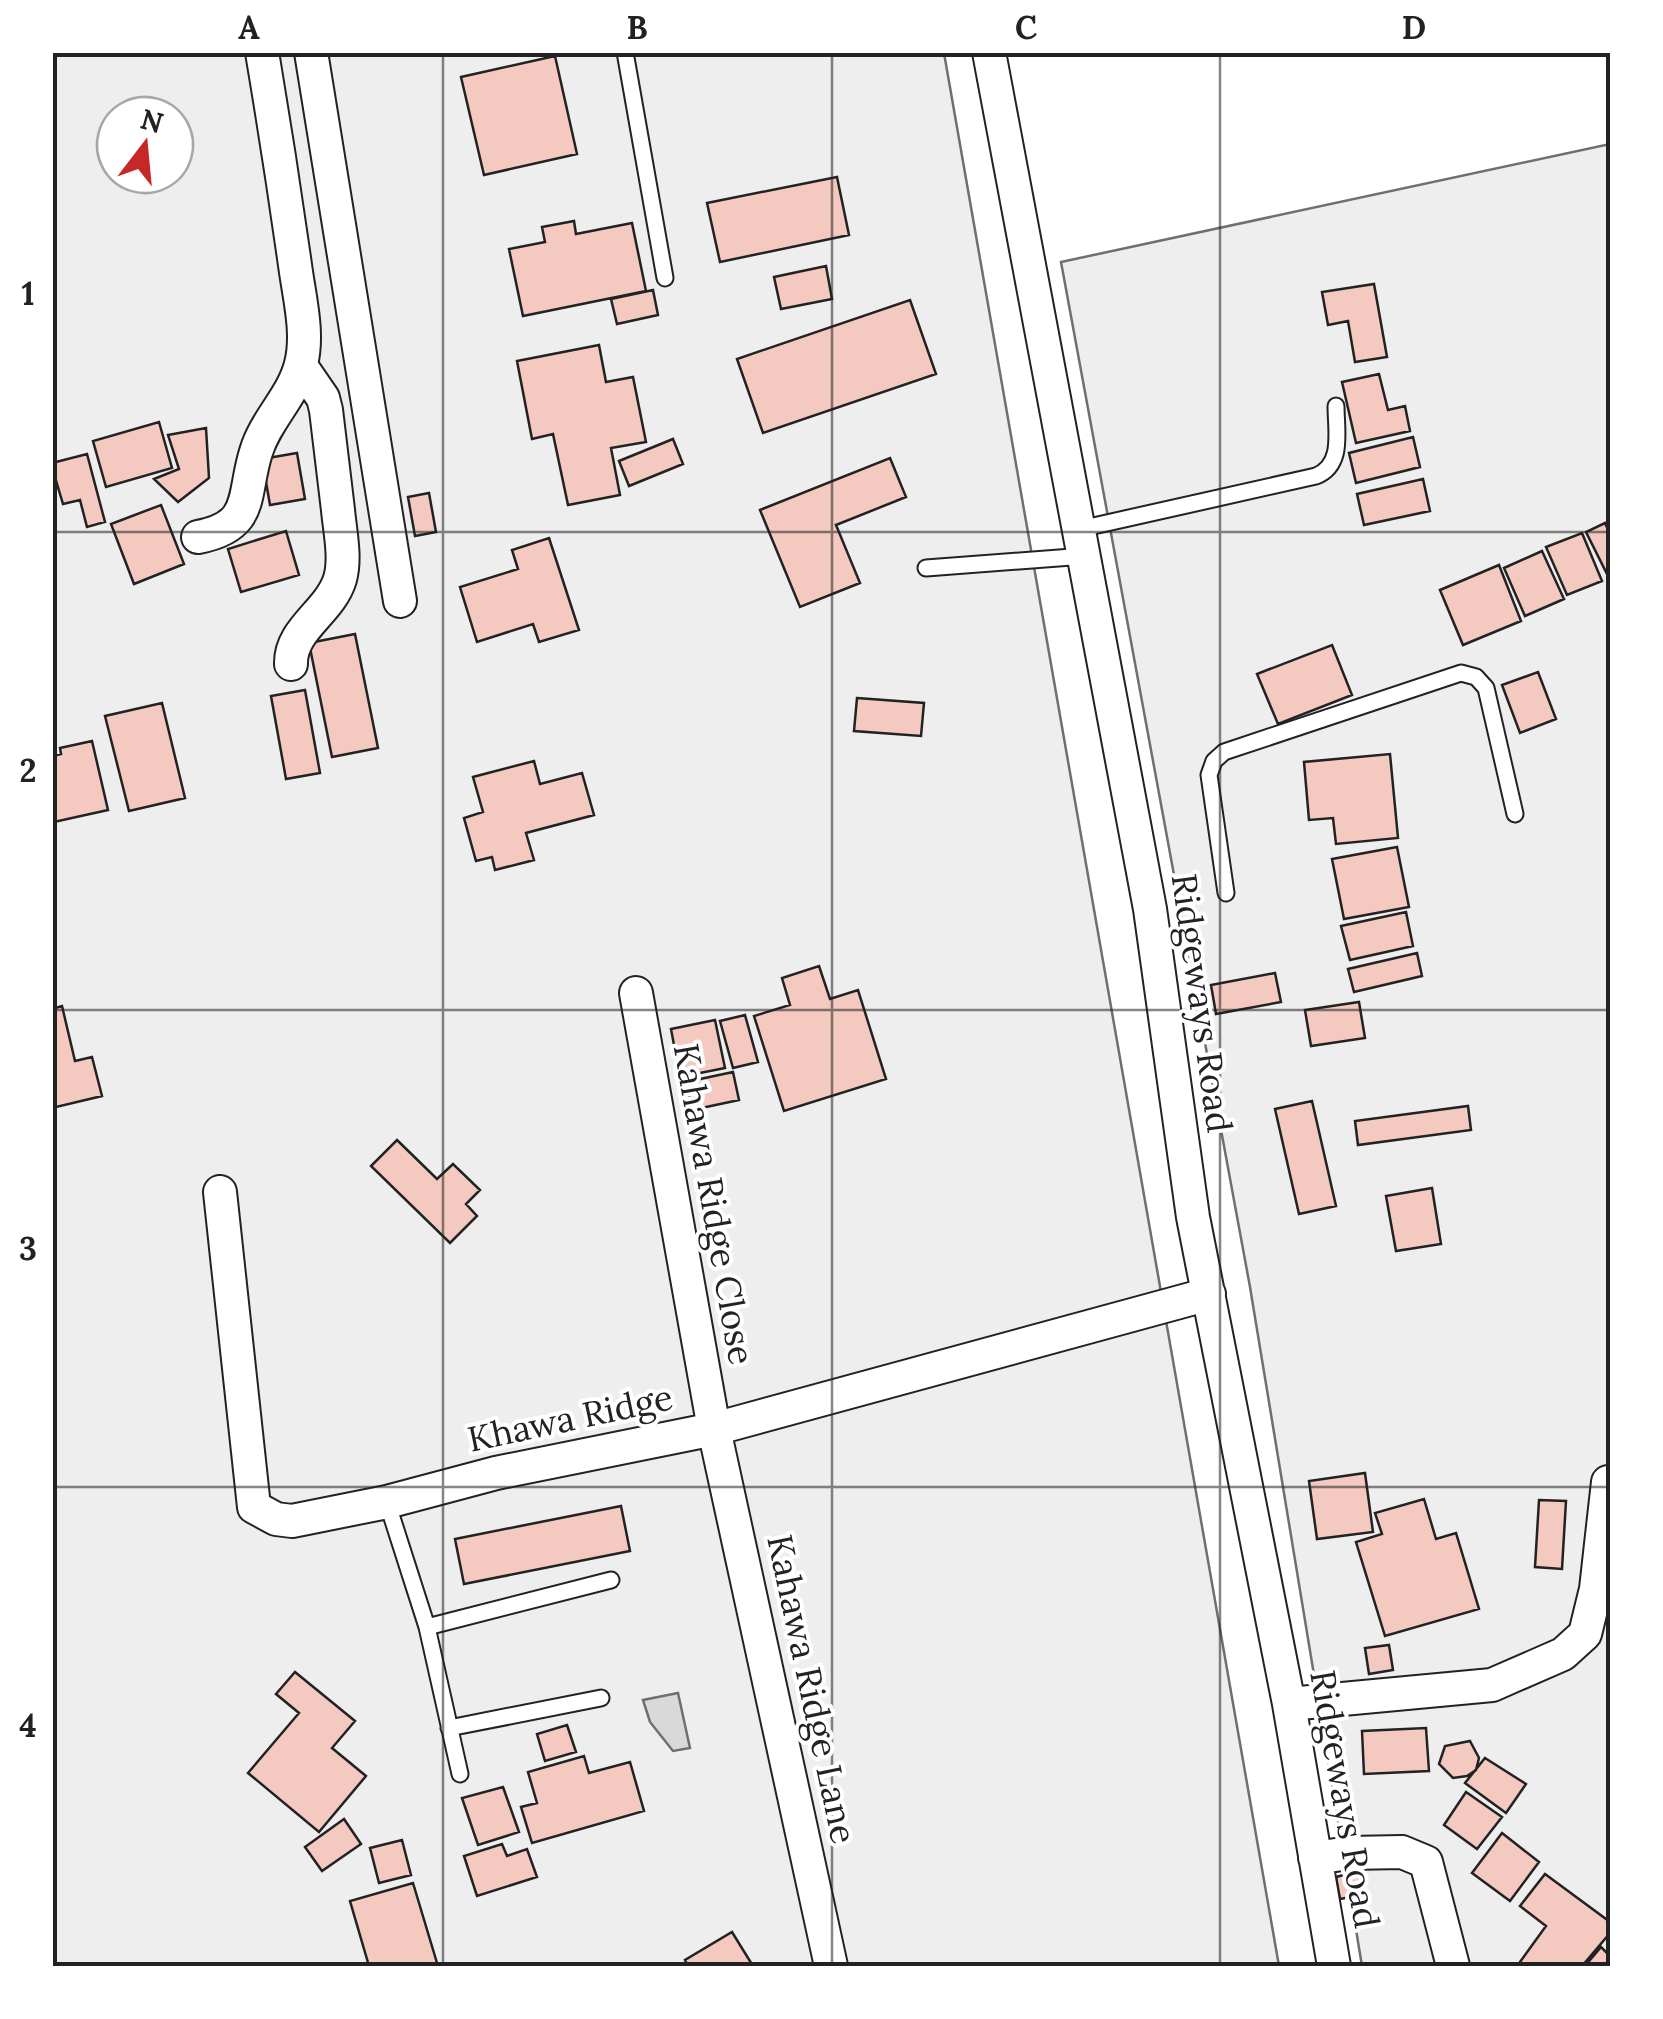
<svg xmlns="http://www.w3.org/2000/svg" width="1663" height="2019" font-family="Lora,serif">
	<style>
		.green { fill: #eee; stroke: #6f6f6f; stroke-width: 2.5; fill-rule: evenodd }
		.water { fill: #d9d9d9; stroke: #6f6f6f; stroke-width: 2.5 }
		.building { fill: #f3c9c0; stroke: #222; stroke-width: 2.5 }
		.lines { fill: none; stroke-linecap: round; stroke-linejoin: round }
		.service-casing { stroke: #222; stroke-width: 19 }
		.minor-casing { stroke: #222; stroke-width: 36 }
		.service { stroke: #fff; stroke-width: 15 }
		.minor { stroke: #fff; stroke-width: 32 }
		.grid { fill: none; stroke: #222; stroke-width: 2.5; stroke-opacity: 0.55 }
		.labels { text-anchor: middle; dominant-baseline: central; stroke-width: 8; stroke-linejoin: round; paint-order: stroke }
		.street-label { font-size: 35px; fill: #222; stroke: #fff }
		.neatline { fill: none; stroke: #222; stroke-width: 4 }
		.grid-label { font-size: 32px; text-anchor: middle; font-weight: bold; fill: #222 }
	</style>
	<rect width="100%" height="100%" fill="#fff"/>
	<path class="green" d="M52,53h892l335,1913h-1226zM115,115h60v60h-60z
		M1610,144v1822h-248l-112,-679 -189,-1025z"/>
	<path class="water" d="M678,1693l12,55 -17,3 -23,-29 -7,-22z"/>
	<path class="building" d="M555,56l22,98 -93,21 -23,-98z
		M837,177l12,58 -129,27 -13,-59z
		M574,221l2,13 56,-11 14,68 -123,25 -14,-67 36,-7 -3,-15z
		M826,266l6,33 -51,10 -7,-32z
		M1374,284l13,73 -32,5 -7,-41 -20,4 -6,-33z
		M653,290l5,25 -41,9 -6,-25z
		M910,300l26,74 -173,59 -26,-74z
		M599,345l7,37 27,-5 13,65 -35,6 9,47 -52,10 -15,-71 -21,5 -15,-78z
		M1379,374l9,36 17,-4 5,25 -54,12 -14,-61z
		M159,422l13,46 -66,19 -13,-46z
		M206,428l3,50 -31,24 -24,-23 25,-10 -11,-34z
		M1413,437l7,30 -64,16 -7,-30z
		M673,439l10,25 -54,22 -10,-25z
		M297,453l8,46 -35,6 -8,-46z
		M87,454l18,68 -18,5 -7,-27 -17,4 -11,-37v-4z
		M890,458l16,39 -70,28 24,58 -60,24 -40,-97z
		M1423,479l7,32 -66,14 -7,-31z
		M429,493l7,39 -21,4 -7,-39z
		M161,505l23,59 -50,20 -23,-60z
		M1605,523l5,11v41l-2,1 -22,-44z
		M286,531l13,44 -58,17 -13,-43z
		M1582,533l20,48 -35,14 -21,-48z
		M549,538l30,92 -40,12 -6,-18 -56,18 -17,-55 58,-18 -6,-19z
		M1542,551l22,48 -39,17 -21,-48z
		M1499,565l22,56 -58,24 -23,-55z
		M355,634l23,114 -46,9 -23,-114z
		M1332,645l20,50 -74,29 -21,-50z
		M1538,672l18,47 -36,14 -18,-48z
		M305,690l15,83 -34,6 -15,-83z
		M857,698l67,5 -3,33 -67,-5z
		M162,703l23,95 -56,13 -24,-95z
		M92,741l16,69 -54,12 -2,-66 9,-2 -1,-6z
		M1390,754l8,84 -62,6 -3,-26 -24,2 -5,-58z
		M534,761l6,23 42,-11 12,42 -68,18 8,27 -39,10 -3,-13 -16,4 -12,-43 19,-6 -10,-35z
		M1397,847l12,60 -65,12 -12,-60z
		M1406,912l7,34 -63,14 -9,-34z
		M1417,953l5,23 -68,16 -6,-23z
		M819,966l11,33 28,-9 28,89 -102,32 -30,-95 36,-11 -8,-27z
		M1275,973l6,29 -65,12 -5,-29z
		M1359,1002l6,36 -54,8 -6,-36z
		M62,1006l13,55 17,-4 10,39 -50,12v-99z
		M745,1015l13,47 -25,6 -13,-47z
		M715,1020l10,48 -45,9 -9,-48z
		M733,1072l6,28 -47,10 -6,-28z
		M1312,1101l24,105 -37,8 -24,-105z
		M1468,1106l3,24 -113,15 -3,-24z
		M397,1140l40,39 16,-15 27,26 -14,14 11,12 -27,27 -79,-77z
		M1432,1188l9,56 -45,7 -10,-55z
		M1365,1473l8,59 -56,7 -8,-58z
		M1424,1499l12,40 20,-6 23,76 -94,27 -29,-94 26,-8 -7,-21z
		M1539,1500l27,1 -4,68 -27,-2z
		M621,1506l9,45 -166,33 -9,-45z
		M1389,1645l4,25 -24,4 -4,-26z
		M295,1672l60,49 -23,27 34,28 -47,56 -71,-59 51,-60 -23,-19z
		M567,1725l9,27 -31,9 -8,-27z
		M1426,1728l3,43 -65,3 -2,-43z
		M1470,1741l9,17 -3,12 -9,6 -14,2 -14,-14 6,-18z
		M584,1756l5,17 41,-11 14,49 -112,32 -11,-36 16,-4 -9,-31z
		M1485,1758l41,26 -20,29 -41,-30z
		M503,1787l16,45 -41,13 -16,-47z
		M1466,1792l36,25 -25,32 -33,-24z
		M344,1819l17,25 -39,27 -17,-24z
		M1502,1833l37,29 -29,39 -38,-28z
		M402,1840l9,35 -32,8 -9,-35z
		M502,1844l5,12 20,-7 10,28 -60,19 -13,-40z
		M1359,1871l7,23 -26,5 -4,-22z
		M1545,1874l65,48v11l-28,33h-57l-5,-4 26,-36 -26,-20z
		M413,1883l24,80 -14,3h-54l-19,-65z
		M732,1932l21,34h-70l4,-2 -2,-4z
		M1601,1947l9,9 -5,10h-20z"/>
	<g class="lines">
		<defs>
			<path id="service" d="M625,52l40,226
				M1080,529l236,-53c28,-11 20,-45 20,-70
				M926,568l159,-12
				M1226,893l-17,-118 5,-14 10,-9 237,-79 15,4 10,11 29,126
				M387,1502l40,125 33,147
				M427,1627l184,-47
				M449,1728l152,-30"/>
			<path id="minor" d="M311,52l89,549
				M989,52l161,857 43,308 96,487 45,262
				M198,537c57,-11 44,-41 58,-85 10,-33 37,-55 45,-88 8,-31 -2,-68 -6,-99 -10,-71 -21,-142 -33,-213
				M291,664c-1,-35 39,-52 49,-85 6,-21 0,-47 -2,-69 -4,-33 -8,-66 -12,-100l-3,-12 -22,-32
				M636,993l78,436 117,537
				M220,1192l34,315 22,12 16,2 95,-19 109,-29 218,-44 495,-135
				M1289,1704l203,-19 71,-31 22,-20 11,-45 12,-107
				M1315,1858l34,-5 53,-1 24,10 27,104"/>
		</defs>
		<use href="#service" class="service-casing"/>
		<use href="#minor" class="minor-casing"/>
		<use href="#service" class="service"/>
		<use href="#minor" class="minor"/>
	</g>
	<path class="grid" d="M443,52v1914M832,52v1914M1220,52v1914M52,532h1558M52,1010h1558M52,1487h1558"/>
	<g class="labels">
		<g class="street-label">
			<text transform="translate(1202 1003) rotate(82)">Ridgeways Road</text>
			<text transform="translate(714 1204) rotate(80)">Kahawa Ridge Close</text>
			<text transform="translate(570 1418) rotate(-12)">Khawa Ridge</text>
			<text transform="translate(812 1689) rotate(78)">Kahawa Ridge Lane</text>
			<text transform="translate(1345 1799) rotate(80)">Ridgeways Road</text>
		</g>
	</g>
	<rect width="1663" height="2019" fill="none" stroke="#ffffff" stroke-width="110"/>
	<g transform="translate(145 145) rotate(16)"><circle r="48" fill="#ffffff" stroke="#a7a7a7" stroke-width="2.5"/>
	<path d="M0-8L18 38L0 25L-18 38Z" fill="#c62828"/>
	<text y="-15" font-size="28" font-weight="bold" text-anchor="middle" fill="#222222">N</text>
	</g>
	<rect x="55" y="55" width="1553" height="1909" class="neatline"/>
	<g class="grid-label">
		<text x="249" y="39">A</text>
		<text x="637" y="39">B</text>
		<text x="1026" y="39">C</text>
		<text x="1414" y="39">D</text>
		<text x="28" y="305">1</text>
		<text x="28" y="782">2</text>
		<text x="28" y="1260">3</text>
		<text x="28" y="1737">4</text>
	</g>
</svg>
